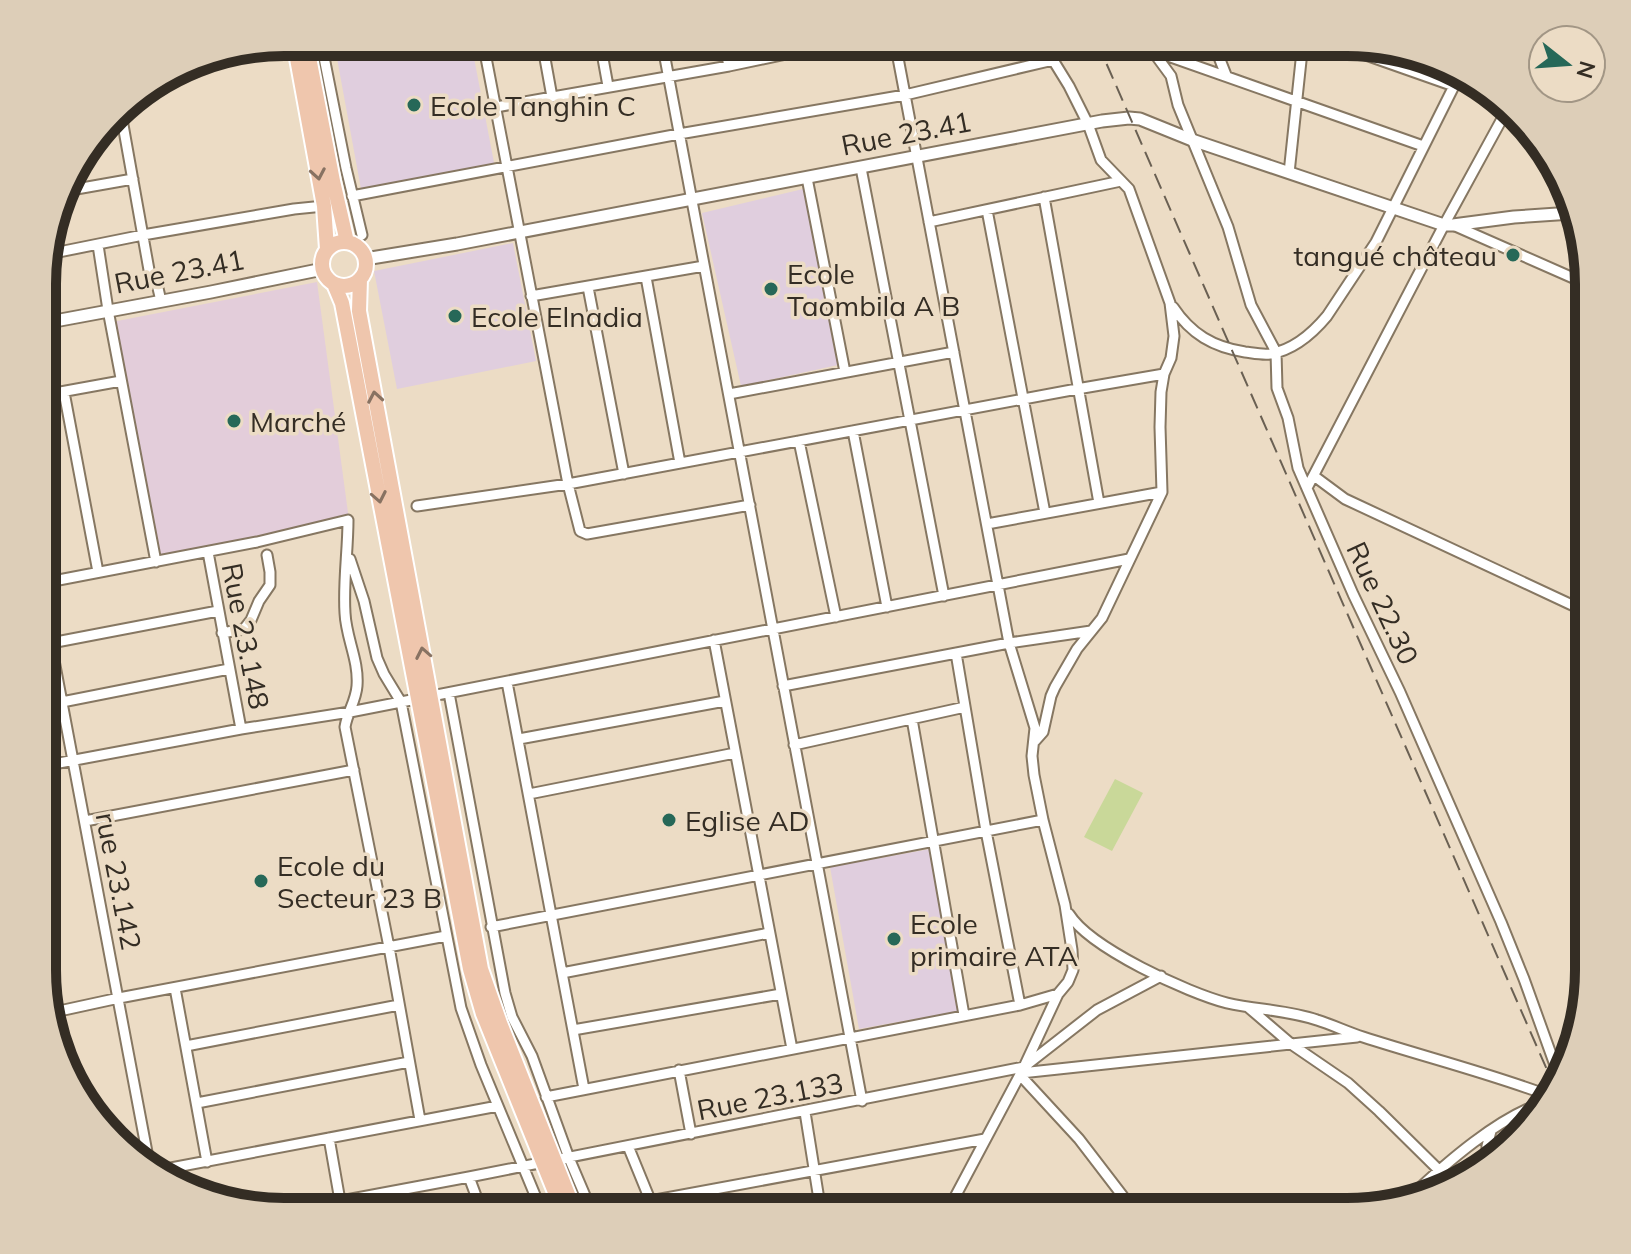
<svg xmlns="http://www.w3.org/2000/svg" width="1631" height="1254" font-family="Mulish,sans-serif">
	<style>
		.commercial { fill: #e3cdda }
		.education { fill: #e0cede }
		.park { fill: #c9d899 }
		.lines { fill: none; stroke-linecap: round; stroke-linejoin: round }
		.minor-casing { stroke: #867762; stroke-width: 13 }
		.tertiary-casing { stroke: #867762; stroke-width: 15 }
		.primary-casing { stroke: #fff; stroke-width: 18 }
		.minor { stroke: #fff; stroke-width: 9 }
		.tertiary { stroke: #fff; stroke-width: 11 }
		.primary { stroke: #efc6ad; stroke-width: 14 }
		.rail { stroke: #6a6053; stroke-width: 2; stroke-dasharray: 16 8; stroke-linecap: butt }
		.oneway { stroke: #887262 }
		.poi-dot { fill: #266858; stroke: #ecdcc5; stroke-width: 3 }
		.labels { text-anchor: middle; dominant-baseline: central; stroke-width: 7; stroke-linejoin: round; paint-order: stroke }
		.poi-label { font-size: 28px; fill: #342d24; stroke: #ecdcc5; text-anchor: start }
		.street-label { font-size: 28px; fill: #342d24; stroke: #ecdcc5 }
		.rim { fill: none; stroke: #342d24; stroke-width: 10 }
	</style>
	<rect width="100%" height="100%" fill="#ecdcc5"/>
	<path class="commercial" d="M317,282l32,238 -190,35 -47,-233z"/>
	<path class="education" d="M334,42h137l24,126 -134,21z
		M803,189l35,176 -97,21 -39,-173z
		M513,243l23,118 -139,28 -23,-118z
		M930,849l29,162 -100,18 -29,-162z"/>
	<path class="park" d="M1115,779l28,14 -31,58 -28,-14z"/>
	<g class="lines">
		<defs>
			<path id="minor" d="M321,42l25,126 16,67
				M483,42l85,442 12,47 7,3 163,-29
				M542,42l10,55
				M600,42l8,44
				M662,42l200,1059
				M724,42l5,24
				M895,42l114,601 26,85 -3,28 2,19 9,45 22,85 7,45 1,20 -5,12 -10,12 -34,73 -77,145
				M1146,42l25,34 7,29 50,122 23,78 25,47 1,36 11,30 10,50 55,126 47,98 101,230 23,57 36,100
				M1213,42l13,33
				M1329,42l125,44
				M1151,50l272,96
				M496,107l233,-41 114,-24
				M120,108l29,162 8,14 4,17
				M75,163l5,25
				M861,168l83,428
				M1289,173l14,-131
				M807,178l38,194
				M65,191l68,-12
				M352,196l327,-62 226,-39 148,-35
				M1044,197l55,306
				M987,210l58,303
				M929,222l192,-41
				M1453,225l136,60
				M98,245l10,65 48,252
				M44,255l99,-20 151,-26 30,-3
				M646,277l34,186
				M588,287l36,187
				M531,296l173,-30
				M1173,307c18,27 40,40 72,45 8,1 17,3 25,2 23,-4 42,-20 57,-38l49,-74 84,-168
				M64,392l34,180
				M729,394l225,-42
				M44,395l77,-14
				M853,431l34,176
				M799,441l37,176
				M1314,476l31,23 244,114
				M1307,488l137,-263 65,-119
				M417,506l151,-22 509,-95 87,-15
				M987,524l175,-32
				M208,552l33,177
				M350,559l14,42 13,57 7,16 17,28 60,306 20,57 61,147
				M43,583l214,-41 91,-22c0,31 -5,62 -3,93 1,25 14,47 12,73 -1,15 -10,27 -12,41l44,220 31,173
				M43,602l107,566
				M222,633l22,-4 7,-9 8,-19 11,-16v-13l-3,-17
				M714,640l78,409
				M51,643l167,-32
				M956,653l30,178 34,174
				M507,682l77,407
				M783,686l226,-43 82,-12
				M449,693l56,300 7,24 20,39 37,102 23,54
				M62,702l167,-33
				M912,719l52,296
				M519,739l206,-38
				M1035,741l8,-9 8,-36 4,-9 22,-38 25,-31 60,-126 -2,-65 1,-35 3,-18 7,-16 3,-22 -4,-33 -41,-114 -28,-29 -13,-36 -19,-38 -16,-26 -9,-18
				M794,745l171,-38
				M43,766l198,-37 109,-17 779,-153
				M529,794l206,-41
				M85,821l269,-51
				M1069,914c21,34 119,79 158,89 30,7 61,7 90,17 16,5 30,12 46,17 62,20 126,36 187,59
				M491,927l552,-107
				M43,938l27,143
				M562,973l207,-40
				M175,988l32,174
				M1248,1007l43,37 57,39 31,28 76,75
				M50,1013l69,-15 327,-62
				M573,1030l208,-36
				M186,1046l213,-41
				M679,1070l12,64
				M1021,1073l336,-36
				M1020,1075l59,64 56,73
				M546,1097l474,-92 38,-11
				M197,1103l212,-41
				M805,1112l16,100
				M329,1138l13,74
				M628,1146l27,66
				M1487,1162v-16l4,-15
				M155,1171l343,-65
				M469,1177l13,35
				M1410,1197c35,-33 89,-81 136,-95
				M650,1201l335,-62
				M282,1212l187,-35 555,-110 73,-57 64,-34
				M896,1212l55,-10"/>
			<path id="tertiary" d="M365,259l92,-15 645,-123 27,-3 11,1 52,21 252,85h9l61,-8 58,-4
				M44,323l167,-31 112,-23"/>
			<path id="primary" d="M294,42l30,164 3,43
				M306,42l27,139 14,61
				M322 264a22 22 0 1 1 44 0a22 22 0 1 1-44 0Z
				M360,279l-1,32 122,658 19,54 75,189
				M334,284l8,19 128,666 13,45 80,198"/>
		</defs>
		<use href="#minor" class="minor-casing"/>
		<use href="#tertiary" class="tertiary-casing"/>
		<use href="#primary" class="primary-casing"/>
		<use href="#minor" class="minor"/>
		<use href="#tertiary" class="tertiary"/>
		<use href="#primary" class="primary"/>
		<path class="rail" d="M1097,42l458,1046"/>
	</g>
	<defs><path id="oneway-chevron" d="M-2-3.5L2.5 0L-2 3.5" fill="none" stroke-width="1.6" stroke-linecap="round" stroke-linejoin="round" transform="scale(2)"/></defs>
	<g class="oneway">
		<use href="#oneway-chevron" transform="translate(318 174) rotate(80)"/>
		<use href="#oneway-chevron" transform="translate(375 397) rotate(-100)"/>
		<use href="#oneway-chevron" transform="translate(379 497) rotate(79)"/>
		<use href="#oneway-chevron" transform="translate(423 653) rotate(-101)"/>
	</g>
	<g class="poi-dot">
		<circle cx="414" cy="105" r="8"/>
		<circle cx="1513" cy="255" r="8"/>
		<circle cx="771" cy="289" r="8"/>
		<circle cx="455" cy="316" r="8"/>
		<circle cx="234" cy="421" r="8"/>
		<circle cx="669" cy="820" r="8"/>
		<circle cx="261" cy="881" r="8"/>
		<circle cx="894" cy="939" r="8"/>
	</g>
	<g class="labels">
		<g class="poi-label">
			<text x="430" y="105">Ecole Tanghin C</text>
			<text x="1497" y="255" text-anchor="end">tangué château</text>
			<text x="787" y="273">Ecole<tspan x="787" dy="32">Taombila A B</tspan></text>
			<text x="471" y="316">Ecole Elnadia</text>
			<text x="250" y="421">Marché</text>
			<text x="685" y="820">Eglise AD</text>
			<text x="277" y="865">Ecole du<tspan x="277" dy="32">Secteur 23 B</tspan></text>
			<text x="910" y="923">Ecole<tspan x="910" dy="32">primaire ATA</tspan></text>
		</g>
		<g class="street-label">
			<text transform="translate(906 133) rotate(-11)">Rue 23.41</text>
			<text transform="translate(179 271) rotate(-11)">Rue 23.41</text>
			<text transform="translate(1383 603) rotate(65)">Rue 22.30</text>
			<text transform="translate(246 636) rotate(79)">Rue 23.148</text>
			<text transform="translate(119 881) rotate(79)">rue 23.142</text>
			<text transform="translate(770 1096) rotate(-11)">Rue 23.133</text>
		</g>
	</g>
	<path d="M0 0H1631V1254H0ZM284 56H1347A228 228 0 0 1 1575 284V970A228 228 0 0 1 1347 1198H284A228 228 0 0 1 56 970V284A228 228 0 0 1 284 56Z" fill="#ddceb8" fill-rule="evenodd"/>
	<path class="rim" d="M284 56H1347A228 228 0 0 1 1575 284V970A228 228 0 0 1 1347 1198H284A228 228 0 0 1 56 970V284A228 228 0 0 1 284 56Z"/>
	<g transform="translate(1567 64) rotate(107)"><circle r="38" fill="#ecdcc5" stroke="#a29685" stroke-width="2"/>
	<path d="M0-6L14 30L0 20L-14 30Z" fill="#266858"/>
	<text y="-12" font-size="22" font-weight="bold" text-anchor="middle" fill="#342d24">N</text>
	</g>
</svg>
